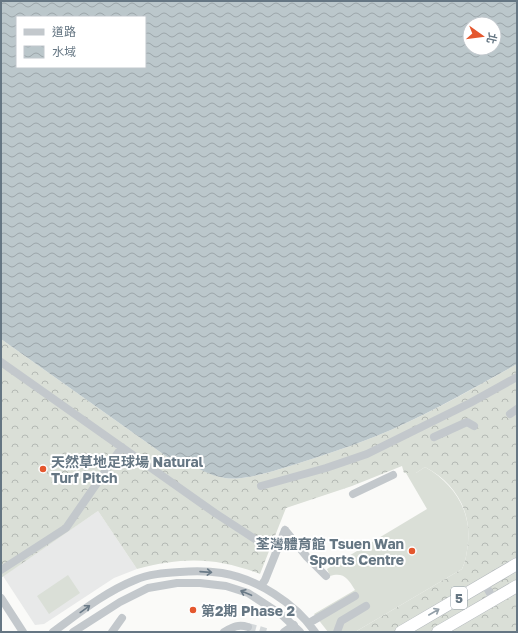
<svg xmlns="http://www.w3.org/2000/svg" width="518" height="633" font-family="'Golos Text','Noto Sans TC',sans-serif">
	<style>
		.built { fill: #e8e9e9 }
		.grass { fill: #dadfd7 }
		.forest { fill: url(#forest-crowns) }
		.water { fill: url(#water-waves); fill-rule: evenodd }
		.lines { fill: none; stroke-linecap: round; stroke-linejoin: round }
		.minor-tunnel { stroke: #d5d9db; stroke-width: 8; stroke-dasharray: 8 4; stroke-linecap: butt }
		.highway-casing { stroke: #b4b9bd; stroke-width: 13 }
		.minor { stroke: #c3c8cc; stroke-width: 8 }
		.highway { stroke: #fff; stroke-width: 12 }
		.oneway { stroke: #6a7a87 }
		.oneway2 { stroke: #939fa8 }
		.poi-dot { fill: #e4572e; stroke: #fff; stroke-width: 1.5 }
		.labels { text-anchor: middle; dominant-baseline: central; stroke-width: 4; stroke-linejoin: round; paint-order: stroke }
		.shield { fill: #fff; stroke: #939fa8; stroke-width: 1 }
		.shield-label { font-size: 13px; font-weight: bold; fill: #657683 }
		.poi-label { font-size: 14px; font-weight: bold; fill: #657683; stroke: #fff; text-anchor: start }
	</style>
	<defs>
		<pattern id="forest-crowns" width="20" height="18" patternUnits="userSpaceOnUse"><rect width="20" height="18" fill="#dadfd7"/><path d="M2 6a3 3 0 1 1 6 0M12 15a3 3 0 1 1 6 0" fill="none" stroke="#b4b9b4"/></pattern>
		<pattern id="water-waves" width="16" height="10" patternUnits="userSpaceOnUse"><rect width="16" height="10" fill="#bbc7cb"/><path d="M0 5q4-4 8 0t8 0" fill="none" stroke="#9ca6aa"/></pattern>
	</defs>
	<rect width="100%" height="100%" fill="#fafaf8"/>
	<path class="built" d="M98,511l39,58 -23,9 -70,46 -9,1 -32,-49z"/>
	<path class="grass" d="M425,467c28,16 46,42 43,75 -1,10 -2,18 -6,27l-107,63h-27l-14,-18 41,-24c-7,-11 -11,-18 -25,-14l-3,-7 100,-60 -21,-36h10z
		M68,575l12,18 -31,21 -12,-18z"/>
	<path class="forest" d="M1,339l169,120 8,-2c14,8 31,18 47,21 17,3 49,-7 65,-12 28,-9 56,-18 84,-29 49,-20 97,-47 143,-73v268h-162l107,-63c4,-9 5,-17 6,-27 3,-33 -14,-60 -43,-75l-9,6h-12l-2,-7 -50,20 -66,22 -26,66c-45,-17 -77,-17 -123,-5l-39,-58 -97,67z"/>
	<path class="water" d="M1,1h516v363c-47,26 -94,53 -143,73 -28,11 -56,20 -84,29 -16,5 -48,15 -65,12 -16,-2 -33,-13 -47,-21l-8,2 -169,-120zM17,17h128v50h-128zM470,24h24v24h-24z"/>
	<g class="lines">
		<path class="minor-tunnel" d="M248,627l18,5"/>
		<defs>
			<path id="highway" d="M401,632l116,-68
				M438,632l79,-46"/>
		</defs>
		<use href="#highway" class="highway-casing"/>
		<path class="minor" d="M1,362l214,151 49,32
			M510,414l7,-5
			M434,437l33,-15 7,4
			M261,486l65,-18 41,-14 103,-51 47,-26
			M353,494l40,-19
			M285,530l22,27 19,19
			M1,570l65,-42 56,-81
			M484,583l10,17
			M261,586l4,-6 20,-50
			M1,598l22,34
			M309,623l46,-27
			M53,632c26,-19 52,-40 82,-52 14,-6 30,-7 45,-8 14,-1 28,-1 42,1 35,6 73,30 93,59
			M73,632l47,-30 28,-14 29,-5h23l26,3 22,7 34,22 18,17
			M112,632l10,-14
			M224,632c9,-5 14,-8 24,-5
			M284,632l10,-7
			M337,632l4,-11 25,-15"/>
		<use href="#highway" class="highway"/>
	</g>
	<defs><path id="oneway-shaft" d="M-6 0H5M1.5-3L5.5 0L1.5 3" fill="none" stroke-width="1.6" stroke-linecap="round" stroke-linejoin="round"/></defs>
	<g class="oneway">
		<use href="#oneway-shaft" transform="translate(206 572) rotate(4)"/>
		<use href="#oneway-shaft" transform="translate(246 593) rotate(-157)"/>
		<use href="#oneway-shaft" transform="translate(85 609) rotate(-36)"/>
	</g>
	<use class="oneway2" href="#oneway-shaft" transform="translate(434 612) rotate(-30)"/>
	<g class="poi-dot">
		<circle cx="43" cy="469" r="4"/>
		<circle cx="412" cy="551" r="4"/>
		<circle cx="193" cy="610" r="4"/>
	</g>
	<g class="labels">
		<rect class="shield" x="451" y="587" width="16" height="22" rx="3"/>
		<g class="shield-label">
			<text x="459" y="598">5</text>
		</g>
		<g class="poi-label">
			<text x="51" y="461">天然草地足球場 Natural<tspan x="51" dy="16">Turf Pitch</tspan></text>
			<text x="404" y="543" text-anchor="end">荃灣體育館 Tsuen Wan<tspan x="404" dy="16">Sports Centre</tspan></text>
			<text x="201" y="610">第2期 Phase 2</text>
		</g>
	</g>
	<rect width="518" height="633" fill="none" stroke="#657683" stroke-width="4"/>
	<rect x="16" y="16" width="130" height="52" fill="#ffffff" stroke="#c1c8cd"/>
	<rect x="24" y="29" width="20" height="6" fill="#c3c8cc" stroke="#c1c8cd"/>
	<text x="52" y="36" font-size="12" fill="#657683">道路</text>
	<rect x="24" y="46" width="20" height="12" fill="url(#water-waves)" stroke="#c1c8cd"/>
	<text x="52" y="56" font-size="12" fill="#657683">水域</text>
	<g transform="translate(482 36) rotate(104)"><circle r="19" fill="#ffffff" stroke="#c1c8cd"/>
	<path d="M0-3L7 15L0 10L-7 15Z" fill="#e4572e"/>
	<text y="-6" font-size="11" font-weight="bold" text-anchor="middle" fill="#657683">北</text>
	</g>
</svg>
